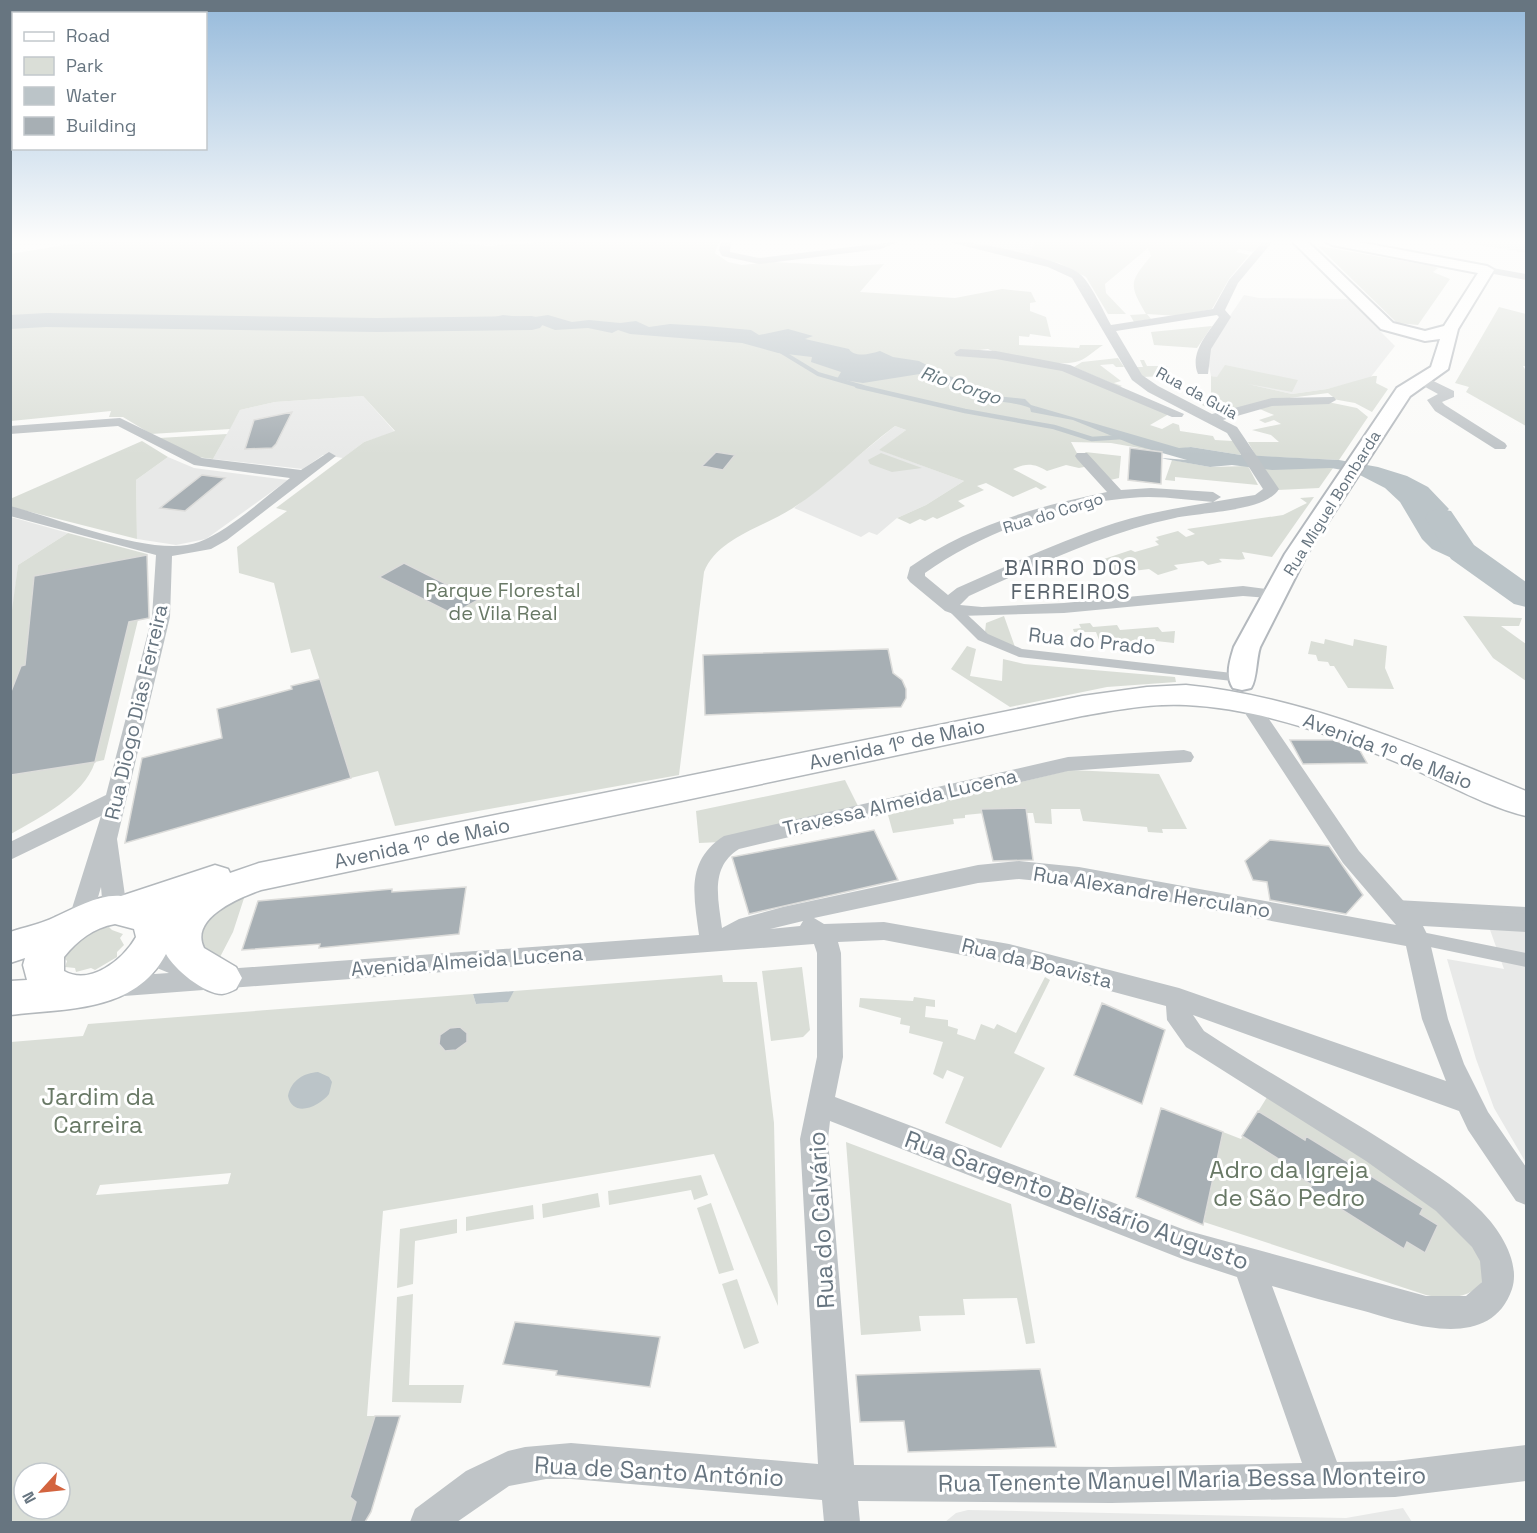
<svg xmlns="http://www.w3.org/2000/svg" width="1537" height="1533" font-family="'Space Grotesk',sans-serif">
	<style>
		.built { fill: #e8e9e8 }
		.green { fill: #daded7; fill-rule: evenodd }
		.water { fill: #bbc4c8 }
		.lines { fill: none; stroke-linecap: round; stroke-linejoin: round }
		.stream-far1 { stroke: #bbc4c8; stroke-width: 4 }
		.stream { stroke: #bbc4c8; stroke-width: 4.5 }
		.river { fill: #bbc4c8; fill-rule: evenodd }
		.building { fill: #a7afb4; stroke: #dcdcda; stroke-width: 1.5 }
		.secondary-casing { stroke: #b4b9be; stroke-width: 4 }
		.primary-casing { stroke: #b3b8bc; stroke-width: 3 }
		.pedestrian { fill: #bfc4c7; fill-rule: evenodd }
		.minor { fill: #bfc4c7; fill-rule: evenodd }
		.secondary { fill: #fff; fill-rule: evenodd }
		.primary { fill: #fff; fill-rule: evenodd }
		.labels { text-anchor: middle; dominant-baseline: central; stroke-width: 6; stroke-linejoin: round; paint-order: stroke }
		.far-street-label { font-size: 16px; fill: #677580; stroke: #fff }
		.far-water-label { font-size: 18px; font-style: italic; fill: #677980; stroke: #fff }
		.park-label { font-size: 20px; fill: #697966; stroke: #fff }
		.street-label { font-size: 20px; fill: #677580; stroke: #fff }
		.neighbourhood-label { font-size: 21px; letter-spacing: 1.5px; fill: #59636c; stroke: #fff }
		.near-park-label { font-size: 24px; fill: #697966; stroke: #fff }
		.near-street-label { font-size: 24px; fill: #677580; stroke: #fff }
	</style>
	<rect width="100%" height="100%" fill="#fafaf8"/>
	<path class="built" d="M957,241h79l-8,16z
		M1455,241h71v12l-23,-4z
		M1244,295l15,3 89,1 47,47 -25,32 -43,11 -35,5 -81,-18 -3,-15 3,-17z
		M363,396l32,36 -31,10 -21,16 -20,-3 -20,14 -90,-10 27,-49 35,-8z
		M895,426l11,4 -26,20 84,31 -38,24 -29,13 -20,17 -8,-3 -8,5 -67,-29z
		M168,457l26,11 94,12 -82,59 -30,6 -39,-6 -1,-59z
		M11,517l57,16 -50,32 -7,60z
		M1489,927l37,2v234l-32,-55 -18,-49 -29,-100 57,10z
		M1403,1508l9,14h-467l11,-9 12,-3 378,8z"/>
	<path class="green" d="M89,241h355l44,5 62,-5h169l-4,12 13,9 14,3 31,-3 79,4 32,-2 -24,28 95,6 47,-9 29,3 5,10 -6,1v8l16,6 5,20 -21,-3 -1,3 -10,-1v9l60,3 1,-3h23c-8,5 -16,13 -24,16 -19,7 -74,-3 -91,-12l-9,1 79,18 111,46 -19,11 12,4 11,-6 6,2 1,6 33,5 2,4 18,1 8,14 -50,-8 -29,5 -51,-9 -40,-1 8,15 10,9 -10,2 -13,-3 -19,6c-13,-8 -21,-8 -34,-2l34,18 -6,3 -5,-3 -23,10 -27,-14 -9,3 7,4 -26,11 7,5 -28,13 -4,-2 -8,4 -5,-2 -10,5 -13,-6 29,-13 38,-24 -85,-31 27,-20 -11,-4c-35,26 -66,59 -102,82 -29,19 -76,30 -89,64l-25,203 -284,51 -17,-55 -27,7 -41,-129 -19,4 -17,-70 -35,-10 -2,-26 50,-36 -11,-3 88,-66 31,-11 -32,-35 -88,6 -35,8 -10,19 -79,5 -28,-17h-14l2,-6 -100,10 -1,-167z
		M1029,241h234l-10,11 -14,-3 -3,3 13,3 -20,24 -17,30 -34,7 -31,-2 4,5 -17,3 -4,-7 16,-1c-18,-31 -16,-32 5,-58l-3,-8 -43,36 1,9 20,21h-18l-22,-37 -27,-14 -31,-7 7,-14z
		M1318,246l114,20 6,2 -5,4 17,7 -32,46 -21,-2z
		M1499,307l27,7v52h-3l3,5v55l-60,-34 3,-5 -14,-4z
		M1212,326l-15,22 -43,-3 -3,-13z
		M1118,358l6,9h-8l-3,-3 -13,1 21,16 -7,2 8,3 -2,1 -46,-20 8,-5z
		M1140,360h4l3,6h20l4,10 -31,1 -6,-10h9z
		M1225,365l73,15 -6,12 -44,-8 44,10 35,-5 46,-13h4l-1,7 12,6 -16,23 -17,-9 -28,-5 6,-1 -5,-4 -54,7 -52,15 -20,-10 9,-9v-20l6,1z
		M1323,401l34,7 11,9 -29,43 -83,-4 -8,-14h31l-8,-7 -19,-5 29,-6 -7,-4 -9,3 -6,-3 15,-5 -19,-8z
		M227,434l-14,25 -16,-2 -38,-19z
		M142,441l26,16 -32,23 1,59 -126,-32 -1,-8z
		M1085,452l36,4 -2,22 -13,3z
		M881,453l41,15 -30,4 -22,-8 -2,-4z
		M1172,460l38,7 38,-1 10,19 -83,-8v4l-10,-1z
		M1284,467l49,1 -14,20 -41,2 -13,-21z
		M1314,497l-42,60 -30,-5 3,7c-8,2 -17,-1 -26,0l3,3 -14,3 -5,-4 -29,4 4,4 -20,6 -9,-6 -40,5 -17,-11 39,-13 4,2 24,-7 -4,-4 4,-1 -3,-3 22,-6 8,6 9,-3 -8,-5 96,-14 24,-12 -7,-5z
		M68,533l79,21 2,64 -11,2 -34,140 -9,2c-12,35 -55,55 -84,72l-1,-209 8,-60z
		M1004,616l11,31 -20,-6 -10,-9 1,-9z
		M1463,616l59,2 -3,8h-18l25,18v37l-33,-23z
		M1090,623l3,4 24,-2 3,5 38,-3 4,5 13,-1 -1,12 -18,-2 -1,-2h-14l-10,4 -32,-3 -3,-8h-22l-1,-3 8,-1 -2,-4z
		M1325,639l28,7 1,-7 33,7 -2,22 9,21 -46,-1 -14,-22h-4l-2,-4 -10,-1 -2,-6 -8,-1 3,-13 13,3z
		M967,646l9,3 -6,27 32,5 1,-22 21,5 151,13 1,5 -69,5 -97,20 -59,-38z
		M1070,770l89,4 28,55h-25l1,4 -15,-1 -1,-5 -64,-6 -3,-12h-29l1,15 -17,-1 -2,-10h-6l-1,-4 -61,6v3l-12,1 1,5 -61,9 -5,-18z
		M845,780l14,28 -138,34 -22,1 -3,-32z
		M246,892l-13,40 -15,29 -18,-5 -10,-16c1,-29 33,-40 56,-48z
		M109,927l3,3 11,4 -3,4 4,7 -7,7v5l-22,13 -4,-2 -15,4 -1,-4 -10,-1 2,-6 -3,-3v-7l30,-22z
		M802,967l8,63 -7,7 -32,4 -9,-70z
		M722,975l1,7h34l17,141 4,183 -64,-152 -331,57 -16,205h33l-29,96 -6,10h-354v-480l72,-6 5,-12 385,-30 3,10 31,-2 7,-11zM231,1173l-3,11 -132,11 4,-10zM24,1473h36v36h-36z
		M1045,977l5,3 -36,73 31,15 -44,80 -56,-25 19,-46 -17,-7 -4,9 -10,-5 10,-32 -34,-9 1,-7 -10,-2 1,-6 -42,-11 1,-9 53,3 1,-4 21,3v7l-9,-1 -1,11 23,3v6l10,3 -1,5 18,6 6,-16 13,5 3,-5 19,9z
		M1269,1094l49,29 159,118 7,38c-12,20 -37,21 -58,16l-222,-73 19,-90 18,7z
		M846,1142l165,62 24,139 -9,1 -9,-46 -54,1 2,16 -46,1 2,15 -60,4z
		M701,1175l7,20 -14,5 -3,-10 -82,15 -1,-14z
		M598,1193l2,14 -57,11 -1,-14z
		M711,1203l23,67 -15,4 -22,-66z
		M533,1205l1,14 -68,12v-14z
		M457,1219v14l-42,8 -2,43 -16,4 3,-59z
		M737,1279l22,64 -15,6 -22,-65z
		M413,1294l-4,91h55l-3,18 -69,-1 5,-105z"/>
	<path class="water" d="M503,315l25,3 20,-3 24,7 17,-2 31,3 16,-2 13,6 21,-3 35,2 46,4 8,5 29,-6 25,7 -8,3 44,10c5,9 22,5 31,2l13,6 26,4 17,9 3,4 14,3 2,5 41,14 29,3 6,6 148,43 12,-1 50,8 98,5 39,7 29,9 21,11 21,22 -6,6 7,14 23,30 -15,2 -26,-12 -10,-10 -22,-37 -15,-14 -31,-16 -23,-4 -59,2 -40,-5 -22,2 -45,-8 -3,-1 25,2 -53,-15 -61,-25 -42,-8 -1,-4c-16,-8 -52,-5 -64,-15 -9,-7 -16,-5 -25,-11 -6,-3 -7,-8 -15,-9l-63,10 -26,-4 4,-7 -30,-10 1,-5 -34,-4 -36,-10 -112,-9 -12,-4 -6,3 -24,-5 -33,2 -13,-5 -16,5h-40l-10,-6 6,-4z
		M514,991l-6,11 -32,2 -3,-10z
		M318,1072l11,5 3,5 -3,12c-9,12 -36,25 -41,2 3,-16 16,-23 30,-24z"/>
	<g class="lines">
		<path class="stream-far1" d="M777,349l41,25 45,13"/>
		<path class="stream" d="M857,386l108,25 89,16 38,12 30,-2"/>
		<path class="river" d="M46,313l331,5 155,-2 8,2 4,5 -4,5 -8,2 -155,2 -331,-5 -36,2v-14z
			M1440,509l11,2 23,34 52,37v25l-12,-3 -63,-45 -26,-41 4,-7z"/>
	</g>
	<path class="building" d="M292,412l-16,32 -4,4 -27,1 9,-29z
		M1130,448l32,4 -1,32 -33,-4z
		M716,452l19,3 -12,15 -21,-4z
		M202,475l23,3 -40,33 -25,-3z
		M147,555l2,63 -20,4 -34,140 -84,13 -1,-81 11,-28 4,-1 9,-89z
		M404,563l74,37 -25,14 -74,-37z
		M888,649l5,24 9,7 4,9v9l-5,9 -196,8 -2,-60z
		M320,679l31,99 -226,65 17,-85 80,-20 -5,-29 75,-20 -1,-3z
		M1290,740h43l26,9 8,14 -64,1z
		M1026,808l7,52 -40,1 -12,-52z
		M874,830l24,50 -149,34 -17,-57z
		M1270,840l59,6 34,49 -17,19 -76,-14 -3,-18 -14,-2 -8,-19z
		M466,887l-7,47 -140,14 1,-4 -78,6 16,-49 134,-12v3z
		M1102,1003l63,27 -23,74 -68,-29z
		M460,1027l7,6v9l-11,8 -11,1 -6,-7 1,-9 10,-7z
		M1161,1108l62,24 -20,93 -67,-28z
		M1258,1111l47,29 1,-4 117,72 -3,6 18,11 -13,28 -18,-11 -3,7 -95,-60 3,-4 -21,-13 2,-4 -51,-32z
		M515,1322l145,15 -10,50 -94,-12 1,-4 -54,-7z
		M1040,1369l16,78 -148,5 -4,-31 -44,1 -4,-47z
		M375,1416h25l-29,96 -6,10h-15l6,-20 -6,-5z"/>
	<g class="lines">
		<defs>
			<path id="secondary" d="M1292,241h15l86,82 32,8 19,-5 34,-53 -146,-28 -7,-4h28l134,25 7,4 -36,59 -10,40 -38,27 -103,158 -47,93c-4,12 -3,32 -9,41l-9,2 -9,-2c-8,-12 -3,-28 1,-41l51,-93 112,-166 34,-21 9,-28 -15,2 -44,-12z"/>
			<path id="primary" d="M1186,685c121,12 229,61 340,106v25c-38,-9 -77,-31 -113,-47 -73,-31 -147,-60 -227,-64 -35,-2 -70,5 -104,11l-821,174c-20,7 -72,28 -57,58l32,19 6,11 -6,11c-4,2 -10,5 -14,5 -18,0 -48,-25 -56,-40 -31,59 -100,54 -156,61v-34l17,-1 -4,-15 2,-7 -15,5v-31c15,-5 31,-8 45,-15 21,-9 43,-23 66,-21l94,-31 13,4 2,4 29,-10 823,-167 65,-9zM115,924l19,5 2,8c-13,23 -46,49 -72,34v-14c14,-17 29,-29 51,-33z"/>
		</defs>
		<use href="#secondary" class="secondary-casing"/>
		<use href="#primary" class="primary-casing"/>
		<path class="pedestrian" d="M953,604l4,1 31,29 34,15 219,25 7,4 -7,4 -222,-25 -41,-17 -29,-29v-6z
			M1396,900l130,7v13l-130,-8 -6,-1 -3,-5 3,-5z
			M1417,931l109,22v14l-115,-24 -3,-5 3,-5z"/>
		<path class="minor" d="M721,241h10l-1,11 29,6 141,-17 -19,8 -122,15 -37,-8 -3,-6z
			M945,241c23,-2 117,18 135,33 10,8 24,38 31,51l102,-16 16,-29 34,-39h10l-35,42 -13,27 6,7 -20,32 -3,25h-10c-9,-21 10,-41 21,-57l-2,-2 -101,16 26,44 16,11 54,28 60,-16 62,-1 2,3 -7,4 -57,2 -49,14 14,7 42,62c-14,23 -78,23 -104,29 -72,15 -139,48 -206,78l-9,9 22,2 82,-4 179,-17 38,5 3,4 -3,4 -38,-3 -179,17 -105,3 -14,-5 -35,-29 -3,-4 3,-11c57,-41 128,-61 197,-75l-30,-33 -2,-3 2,-3h10l34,37 30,-2 62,4 8,5 -8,5c-27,-2 -55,-7 -83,-4 -66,5 -152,36 -205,75v3l23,19 9,-7c52,-23 103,-47 158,-65 45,-14 93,-20 140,-28l8,-6 -36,-56 -79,-41 -16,-12 -60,-102 -24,-11z
			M1487,267l39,7v6l-43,-8 -1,-2z
			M960,349l36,2 74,14 114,49 -2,3h-10l-110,-46 -66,-12 -40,-3 -2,-3z
			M1423,376l31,15v6l-12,5 3,3 60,38 2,3 -2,3h-10l-60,-38 -8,-11 11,-6 -20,-11 -2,-3z
			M120,418l82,40 99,12 28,-18 7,4 -109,84 -16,9 -39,7 -2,61 -53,222 10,71 -4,6 -8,3 -8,-3 -4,-6 -2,-23 -12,41 -9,2 -9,-2 -3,-7 33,-105 -91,44v-18l96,-47 46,-178 4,-62 -146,-39v-10c47,12 146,53 189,36 31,-12 65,-44 91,-64l-96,-13 -76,-39 -108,8v-8z
			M1249,698l7,2 103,151 50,56 117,7v18l-103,-6 6,12 19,81 16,45 24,48 38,55v38l-10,-4 -48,-71 -9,-19 -266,-96 11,16c64,42 130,78 194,119 27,18 57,35 81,59 19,18 42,52 33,80 -22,64 -102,35 -148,22 -31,-8 -61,-16 -92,-25l65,176 58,-1 131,-16v36l-131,16 -284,6 -253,-2 2,21h-36l-2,-22 -251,-21h-25l-37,7 -52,36h-47l5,-13 51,-38 42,-20 17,-4 46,-4 247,21 -18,-325 17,-82v-104l-3,-9 -703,53 -9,-3 -4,-7 4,-7 9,-3 58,-4 -12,-5 -17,-21 3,-7 9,-3 9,3 14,14 36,16 488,-35c-5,-39 -14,-74 25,-99l344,-79 116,-7 7,2 3,5 -3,5 -123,9 -329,78c-29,18 -21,49 -17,79l17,-9 44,-12 195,-42 41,-4 60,6 317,58 -53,-62 -104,-159 3,-4zM1019,879l60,6 327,61 16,73 24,62 -267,-93 -170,-44 -125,-22 -60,2 -10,-6 164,-35zM803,921l-3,5 -30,3zM884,940l125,24 157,42 1,14 19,27 180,114 70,50 36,36 8,14 2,21 -16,14h-40l-241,-66 -350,-133 8,-40 -2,-104 -3,-11zM830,1121l355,139 52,17 65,186 -191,4 -257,-2 -26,-326z"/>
		<use href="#secondary" class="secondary"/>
		<use href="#primary" class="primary"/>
	</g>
	<linearGradient id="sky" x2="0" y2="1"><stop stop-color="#96badb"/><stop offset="0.53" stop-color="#fdfdfc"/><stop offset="1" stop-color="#fdfdfc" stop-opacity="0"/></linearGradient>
	<rect width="1537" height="455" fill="url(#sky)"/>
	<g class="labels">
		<g class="far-street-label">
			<text transform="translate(1197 393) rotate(29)">Rua da Guia</text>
			<text transform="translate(1332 503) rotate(-58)">Rua Miguel Bombarda</text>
			<text transform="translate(1053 513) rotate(-17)">Rua do Corgo</text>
		</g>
		<g class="far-water-label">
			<text transform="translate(961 385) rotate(19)">Rio Corgo</text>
		</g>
		<g class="park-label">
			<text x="503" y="590">Parque Florestal<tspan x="503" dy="23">de Vila Real</tspan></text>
		</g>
		<g class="street-label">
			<text transform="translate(1092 641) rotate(6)">Rua do Prado</text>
			<text transform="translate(136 712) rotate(-77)">Rua Diogo Dias Ferreira</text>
			<text transform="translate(897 744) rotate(-12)">Avenida 1º de Maio</text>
			<text transform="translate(1388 751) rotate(21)">Avenida 1º de Maio</text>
			<text transform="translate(900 802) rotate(-13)">Travessa Almeida Lucena</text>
			<text transform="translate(422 843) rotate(-12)">Avenida 1º de Maio</text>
			<text transform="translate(1152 892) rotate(9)">Rua Alexandre Herculano</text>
			<text transform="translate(467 961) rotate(-4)">Avenida Almeida Lucena</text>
			<text transform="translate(1037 963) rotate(14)">Rua da Boavista</text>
		</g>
		<g class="neighbourhood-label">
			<text x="1071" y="567">BAIRRO DOS<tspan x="1071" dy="24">FERREIROS</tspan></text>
		</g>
		<g class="near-park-label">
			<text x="98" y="1096">Jardim da<tspan x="98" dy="28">Carreira</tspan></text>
			<text x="1289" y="1169">Adro da Igreja<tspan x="1289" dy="28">de São Pedro</tspan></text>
		</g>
		<g class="near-street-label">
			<text transform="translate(1077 1200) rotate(20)">Rua Sargento Belisário Augusto</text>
			<text transform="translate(821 1220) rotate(-93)">Rua do Calvário</text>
			<text transform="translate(659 1471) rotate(3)">Rua de Santo António</text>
			<text transform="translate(1182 1479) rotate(-1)">Rua Tenente Manuel Maria Bessa Monteiro</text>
		</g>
	</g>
	<rect width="1537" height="1533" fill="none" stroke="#677580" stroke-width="24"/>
	<rect x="12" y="12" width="195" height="138" fill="#ffffff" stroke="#c2c8cc" stroke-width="1.5"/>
	<rect x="24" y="32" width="30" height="9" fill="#ffffff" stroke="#c2c8cc" stroke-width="1.5"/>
	<text x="66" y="42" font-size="18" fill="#677580">Road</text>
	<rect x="24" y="57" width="30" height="18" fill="#daded7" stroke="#c2c8cc" stroke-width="1.5"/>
	<text x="66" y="72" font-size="18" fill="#677580">Park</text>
	<rect x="24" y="87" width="30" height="18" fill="#bbc4c8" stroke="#c2c8cc" stroke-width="1.5"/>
	<text x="66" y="102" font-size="18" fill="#677580">Water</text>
	<rect x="24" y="117" width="30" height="18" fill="#a7afb4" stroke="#c2c8cc" stroke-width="1.5"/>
	<text x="66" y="132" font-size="18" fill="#677580">Building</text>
	<g transform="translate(42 1491) rotate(243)"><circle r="28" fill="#ffffff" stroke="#c2c8cc" stroke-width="1.5"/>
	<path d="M0-4.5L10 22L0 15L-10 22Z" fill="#d3643f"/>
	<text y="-9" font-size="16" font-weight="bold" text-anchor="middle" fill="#677580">N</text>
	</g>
</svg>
